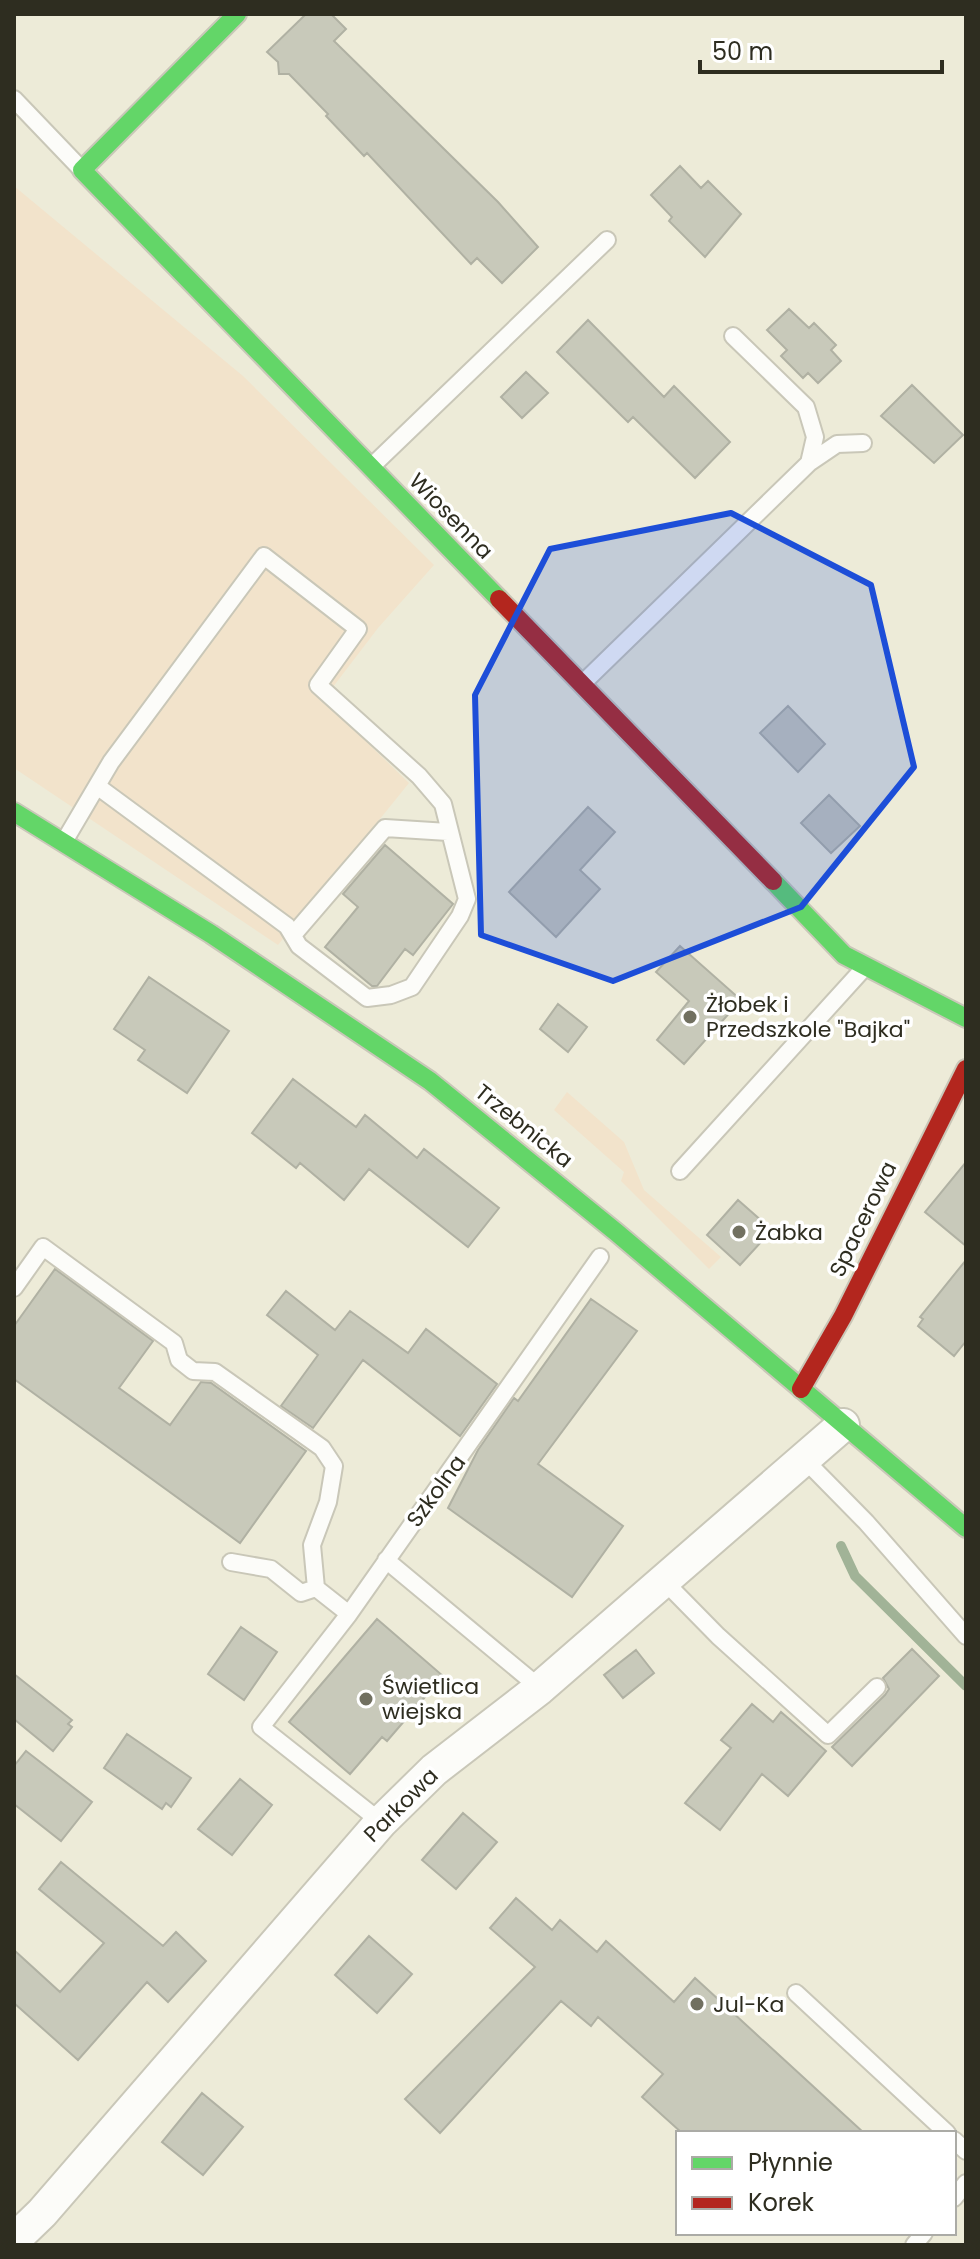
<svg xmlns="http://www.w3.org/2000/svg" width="980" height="2259" font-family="Poppins,sans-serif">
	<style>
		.green { fill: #f2e3cb }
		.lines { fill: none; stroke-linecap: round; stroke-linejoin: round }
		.stream { stroke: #a1b397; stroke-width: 10 }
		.building { fill: #c8c9ba; stroke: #b0b1a3; stroke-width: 2 }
		.lane-casing { stroke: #c9c7b8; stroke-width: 20 }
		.street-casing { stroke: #c9c7b8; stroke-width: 36 }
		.fast-casing { stroke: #c9c7b8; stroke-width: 22 }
		.jam-casing { stroke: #c9c7b8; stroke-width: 22 }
		.lane { stroke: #fcfcf9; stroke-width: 16 }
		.street { stroke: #fcfcf9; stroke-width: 32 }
		.fast { stroke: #63d668; stroke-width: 18 }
		.jam { stroke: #b3261e; stroke-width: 18 }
		.marked { fill: #1d4ed8; fill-opacity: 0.2; stroke: #1d4ed8; stroke-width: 6; stroke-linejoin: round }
		.poi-dot { fill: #717060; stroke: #fff; stroke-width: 3 }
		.labels { text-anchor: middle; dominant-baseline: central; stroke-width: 7; stroke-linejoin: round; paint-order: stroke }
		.street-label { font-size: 22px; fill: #2e2d20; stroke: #fff }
		.poi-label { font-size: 22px; fill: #2e2d20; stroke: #fff; text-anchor: start }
	</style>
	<rect width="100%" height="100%" fill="#edebd8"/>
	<path class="green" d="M14,186l229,190 191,189 -56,63 -55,72 86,83 -131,162 -264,-177z
		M567,1092l57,50 20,48 77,67 -12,12 -88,-88 3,-9 -70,-62z"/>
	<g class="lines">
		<path class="stream" d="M841,1546l14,30 111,110"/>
	</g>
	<path class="building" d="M306,14h25l15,15 -12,12 164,161 40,45 -36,36 -25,-25 -6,6 -104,-111 -3,3 -38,-40 2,-2 -39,-40h-10l-1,-12 -11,-10z
		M680,166l21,22 7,-7 33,33 -36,43 -36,-36 3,-4 -21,-22z
		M789,309l20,19 5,-5 22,22 -5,5 10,11 -23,22 -10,-10 -5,5 -22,-22 6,-6 -20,-20z
		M588,320l76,77 10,-11 56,56 -35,36 -62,-61 -5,5 -71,-70z
		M526,372l22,21 -26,25 -21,-21z
		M912,385l51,50 -29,28 -53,-47z
		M788,706l37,38 -27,28 -38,-39z
		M829,795l31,31 -29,27 -30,-30z
		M588,807l27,25 -35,38 20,19 -44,48 -47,-45z
		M385,845l68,59 -40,51 -8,-6 -28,37h-5l-47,-39 33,-40 -15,-13z
		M680,946l61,54 -57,64 -27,-24 32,-39 -33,-29z
		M149,977l80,54 -42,62 -49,-33 7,-10 -31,-21z
		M558,1004l29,23 -19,25 -28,-23z
		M293,1079l63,48 9,-12 52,43 7,-9 75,59 -31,39 -99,-78 -25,31 -44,-37 -4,5 -44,-35z
		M966,1162v84l-41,-34z
		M738,1200l34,30 -32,35 -33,-30z
		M966,1260v81l-12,15 -36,-30 5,-7 -3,-2z
		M55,1269l98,72 -34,47 51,37 31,-43 10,1 95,68 -66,92 -226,-164v-53z
		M286,1291l49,39 15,-19 58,42 18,-24 71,55 -37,52 -97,-76 -50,68 -32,-22 37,-51 -51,-40z
		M591,1299l46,32 -99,133 85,62 -51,71 -124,-89 30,-58 36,-52 4,3z
		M377,1619l66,57 -56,65 -5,-4 -32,37 -61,-52z
		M241,1627l36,25 -33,48 -36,-26z
		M912,1649l27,27 -87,90 -20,-19 53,-52 4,-6 -6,-11z
		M636,1650l18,23 -31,25 -19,-23z
		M14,1674l58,46 -4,4 4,3 -19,24 -39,-32z
		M752,1704l21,18 8,-10 45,39 -38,45 -26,-22 -42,56 -35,-27 46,-55 -10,-8z
		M127,1734l64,44 -20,29 -5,-4 -4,6 -58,-41z
		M26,1751l66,51 -31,39 -47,-37v-38z
		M240,1779l32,26 -40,50 -34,-26z
		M463,1813l34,29 -41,47 -34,-29z
		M61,1862l102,84 13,-14 30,29 -38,41 -21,-20 -69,78 -64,-57v-53l46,42 44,-49 -65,-54z
		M516,1898l36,32 8,-10 37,32 9,-11 68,61 21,-24 169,155h-182l-40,-36 21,-23 -65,-57 -7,9 -30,-25 -121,132 -35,-34 130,-132 -45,-39z
		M369,1936l43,38 -35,39 -42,-38z
		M202,2093l41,34 -40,48 -41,-33z"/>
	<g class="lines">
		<defs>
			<path id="lane" d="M14,99l68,71
				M733,336l73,71 9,30 -6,26
				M371,467l236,-227
				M583,683l226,-220 28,-19 26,-1
				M65,840l46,-78 153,-206 94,73 -40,56 101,91 24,28 24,95 -7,17 -48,71 -21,8 -24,3 -68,-52 -12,-20 -190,-140
				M293,935l92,-107 63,4
				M680,1171l185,-204
				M14,1288l29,-41 131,96 5,17 14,11 22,1 107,76 12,18 -6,36 -16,43 4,43 33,26
				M805,1460l61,62 100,114
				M386,1560l154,128
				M231,1562l40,7 30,24 15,-5
				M664,1581l54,55 110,99 49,-48
				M381,1822l-120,-95 88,-113 251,-357
				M796,1993l151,140
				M954,2140l12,11
				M954,2198l12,-15
				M914,2245l10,-12"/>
			<path id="street" d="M14,2240l28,-27 339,-391 53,-52 106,-82 303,-263"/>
			<path id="fast" d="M237,14l-155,156 417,429
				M14,812l197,122 219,147 186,151 350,296
				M773,881l71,74 122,63"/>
			<path id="jam" d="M499,599l274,282
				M801,1389l42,-73 123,-247"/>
		</defs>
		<use href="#lane" class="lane-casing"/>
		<use href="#street" class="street-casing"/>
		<use href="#fast" class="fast-casing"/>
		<use href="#jam" class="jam-casing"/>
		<use href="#lane" class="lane"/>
		<use href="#street" class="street"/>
		<use href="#fast" class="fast"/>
		<use href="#jam" class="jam"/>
	</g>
	<path class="marked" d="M731,513l140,72 43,182 -113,140 -188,74 -132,-46 -6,-240 75,-146z"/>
	<g class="poi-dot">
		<circle cx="690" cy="1017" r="8"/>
		<circle cx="739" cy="1232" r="8"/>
		<circle cx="366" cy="1699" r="8"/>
		<circle cx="697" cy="2004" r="8"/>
	</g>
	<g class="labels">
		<g class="street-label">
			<text transform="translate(451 516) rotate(46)">Wiosenna</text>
			<text transform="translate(524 1126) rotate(39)">Trzebnicka</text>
			<text transform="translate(863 1219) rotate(-64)">Spacerowa</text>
			<text transform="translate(436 1491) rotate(-54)">Szkolna</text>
			<text transform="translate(401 1805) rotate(-45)">Parkowa</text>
		</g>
		<g class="poi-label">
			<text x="706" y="1004">Żłobek i<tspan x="706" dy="25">Przedszkole "Bajka"</tspan></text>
			<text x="755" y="1232">Żabka</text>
			<text x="382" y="1686">Świetlica<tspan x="382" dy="25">wiejska</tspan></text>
			<text x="713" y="2004">Jul-Ka</text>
		</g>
	</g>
	<rect width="980" height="2259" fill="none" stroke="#2e2d20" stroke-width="32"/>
	<rect x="676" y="2131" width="280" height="104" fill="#ffffff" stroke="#ababa6" stroke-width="2"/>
	<rect x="692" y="2157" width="40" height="12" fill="#63d668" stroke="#ababa6" stroke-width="2"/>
	<text x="748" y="2171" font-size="24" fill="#2e2d20">Płynnie</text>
	<rect x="692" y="2197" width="40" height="12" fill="#b3261e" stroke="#ababa6" stroke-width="2"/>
	<text x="748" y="2211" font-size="24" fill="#2e2d20">Korek</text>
	<path d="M700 60v12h242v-12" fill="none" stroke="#2e2d20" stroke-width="4"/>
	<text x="712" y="60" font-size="24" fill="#2e2d20" stroke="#ffffff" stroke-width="6" paint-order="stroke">50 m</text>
</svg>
